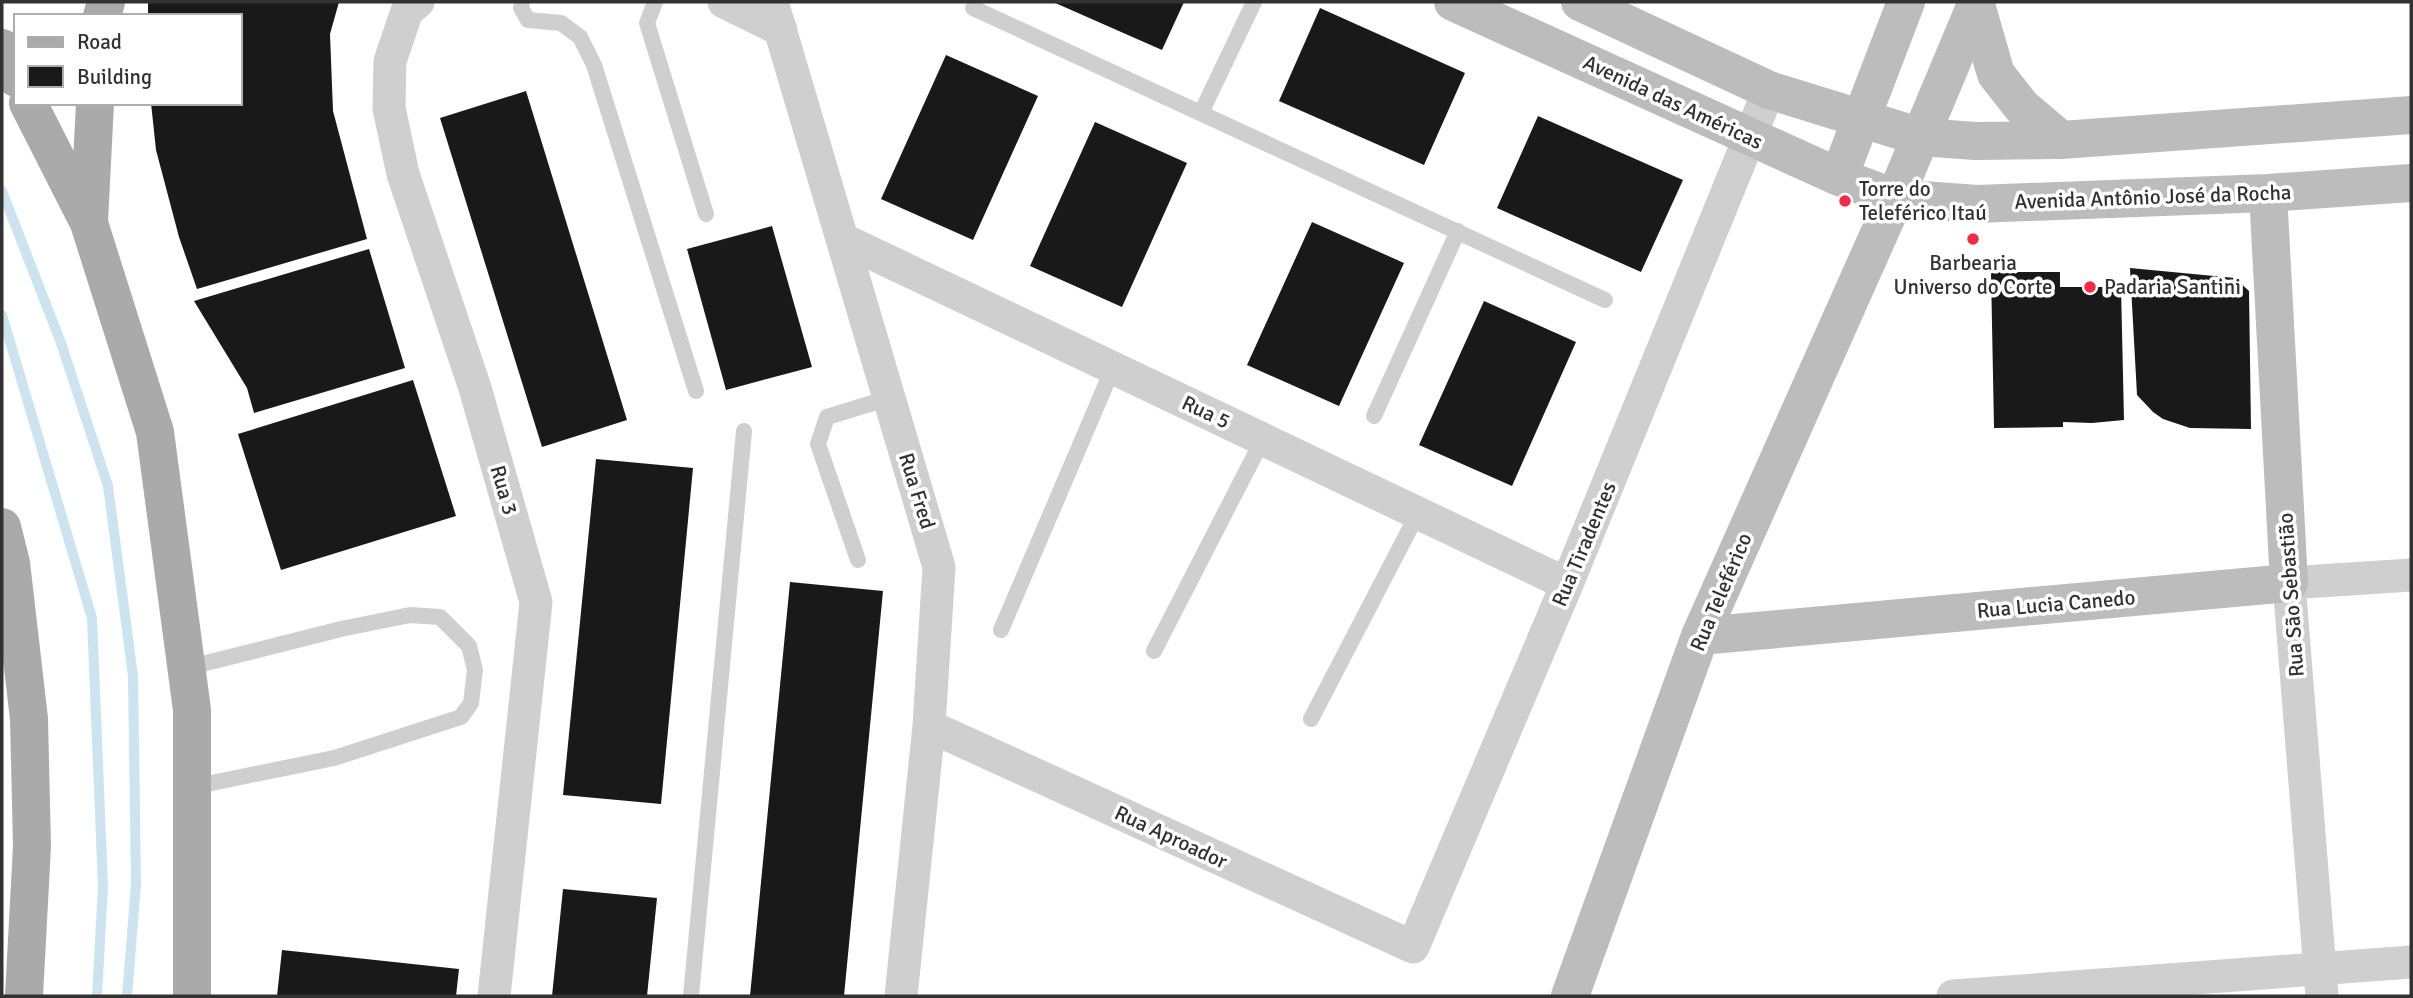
<svg xmlns="http://www.w3.org/2000/svg" width="2413" height="998" font-family="Signika,sans-serif">
	<style>
		.lines { fill: none; stroke-linecap: round; stroke-linejoin: round }
		.stream { stroke: #cbe4f0; stroke-width: 10 }
		.building { fill: #191919 }
		.lane { stroke: #cfcfcf; stroke-width: 16 }
		.street { stroke: #cfcfcf; stroke-width: 33 }
		.secondary { stroke: #bcbcbc; stroke-width: 38 }
		.primary { stroke: #aaa; stroke-width: 38 }
		.poi-dot { fill: #f42946; stroke: #fff; stroke-width: 2.5 }
		.labels { text-anchor: middle; dominant-baseline: central; stroke-width: 7; stroke-linejoin: round; paint-order: stroke }
		.street-label { font-size: 21px; fill: #323232; stroke: #fff }
		.poi-label { font-size: 21px; fill: #323232; stroke: #fff; text-anchor: start }
	</style>
	<rect width="100%" height="100%" fill="#fff"/>
	<g class="lines">
		<path class="stream" d="M2,191l59,152 47,143 25,190 3,209 -9,111
			M2,315l90,303 11,269 -6,109"/>
	</g>
	<path class="building" d="M148,2h191l-9,32 3,77 34,128 -170,50 -18,-52 -23,-87 -5,-47h89v-87h-92z
		M1053,2h131l-22,48z
		M1320,8l145,65 -41,92 -145,-64z
		M946,55l92,41 -65,144 -92,-41z
		M526,91l101,329 -85,27 -102,-329z
		M1538,116l145,64 -42,92 -144,-64z
		M1095,122l92,41 -65,144 -92,-41z
		M1312,222l92,41 -65,143 -92,-41z
		M772,226l40,141 -86,23 -39,-141z
		M369,249l36,119 -151,45 -7,-25 -53,-87z
		M2130,268l105,10 14,13 2,138 -61,-1 -27,-9 -10,-7 -16,-17z
		M1991,272h69v15h61l3,133 -32,3 -29,-1v5l-69,1z
		M1484,301l92,41 -64,144 -93,-41z
		M413,380l43,136 -175,54 -43,-136z
		M596,459l97,9 -32,336 -98,-9z
		M790,582l93,9 -39,405h-94z
		M563,889l94,9 -10,98h-95z
		M282,950l177,19 -3,27h-179z"/>
	<g class="lines">
		<path class="lane" d="M522,2l-1,6 7,12 33,3 19,14 14,28 102,326
			M655,2l-8,21 59,191
			M973,8l632,292
			M1201,113l53,-111
			M1374,416l84,-185
			M858,560l-40,-116 9,-27 62,-19
			M1001,630l112,-262
			M1154,651l109,-212
			M186,668l155,-39 69,-14 30,2 29,29 6,24 -4,33 -10,14 -127,41 -142,29
			M1311,719l107,-206
			M691,996l53,-565"/>
		<path class="street" d="M418,2l-11,9 -17,50 -1,47 14,66 72,214 61,214 -42,394
			M724,2l57,28
			M772,2l167,565 -10,159 -28,270
			M844,240l723,344
			M929,726l484,221 154,-363 202,-494
			M1953,996l458,-34
			M2322,996l-33,-413 122,-8"/>
		<path class="secondary" d="M1453,2l386,175 56,21 82,6 291,-11 143,-10
			M1580,2l189,88 152,47 54,4 86,-1 350,-25
			M1976,5l20,69 26,33 39,33
			M1839,177l67,-175
			M1700,636l589,-53 -21,-390
			M1570,996l130,-360 195,-438 82,-196"/>
		<path class="primary" d="M102,16l4,-14
			M2,48l14,30
			M28,103l61,120 66,209 37,278v286
			M89,221l6,-118
			M2,527l9,36 18,156 3,127 -8,150"/>
	</g>
	<g class="poi-dot">
		<circle cx="1845" cy="201" r="7"/>
		<circle cx="1973" cy="239" r="7"/>
		<circle cx="2090" cy="287" r="7"/>
	</g>
	<g class="labels">
		<g class="street-label">
			<text transform="translate(1673 102) rotate(25)">Avenida das Américas</text>
			<text transform="translate(2153 197) rotate(-2)">Avenida Antônio José da Rocha</text>
			<text transform="translate(1206 412) rotate(25)">Rua 5</text>
			<text transform="translate(504 490) rotate(74)">Rua 3</text>
			<text transform="translate(917 491) rotate(73)">Rua Fred</text>
			<text transform="translate(1584 544) rotate(-67)">Rua Tiradentes</text>
			<text transform="translate(1721 592) rotate(-67)">Rua Teleférico</text>
			<text transform="translate(2291 595) rotate(-94)">Rua São Sebastião</text>
			<text transform="translate(2056 604) rotate(-5)">Rua Lucia Canedo</text>
			<text transform="translate(1171 837) rotate(25)">Rua Aproador</text>
		</g>
		<g class="poi-label">
			<text x="1859" y="189">Torre do<tspan x="1859" dy="24">Teleférico Itaú</tspan></text>
			<text x="1973" y="263" text-anchor="middle">Barbearia<tspan x="1973" dy="24">Universo do Corte</tspan></text>
			<text x="2104" y="287">Padaria Santini</text>
		</g>
	</g>
	<rect width="2413" height="998" fill="none" stroke="#323232" stroke-width="7"/>
	<rect x="14" y="14" width="228" height="91" fill="#ffffff" stroke="#adadad" stroke-width="2"/>
	<rect x="28" y="37" width="35" height="10" fill="#aaaaaa" stroke="#adadad" stroke-width="2"/>
	<text x="77" y="49" font-size="21" fill="#323232">Road</text>
	<rect x="28" y="66" width="35" height="21" fill="#191919" stroke="#adadad" stroke-width="2"/>
	<text x="77" y="84" font-size="21" fill="#323232">Building</text>
</svg>
